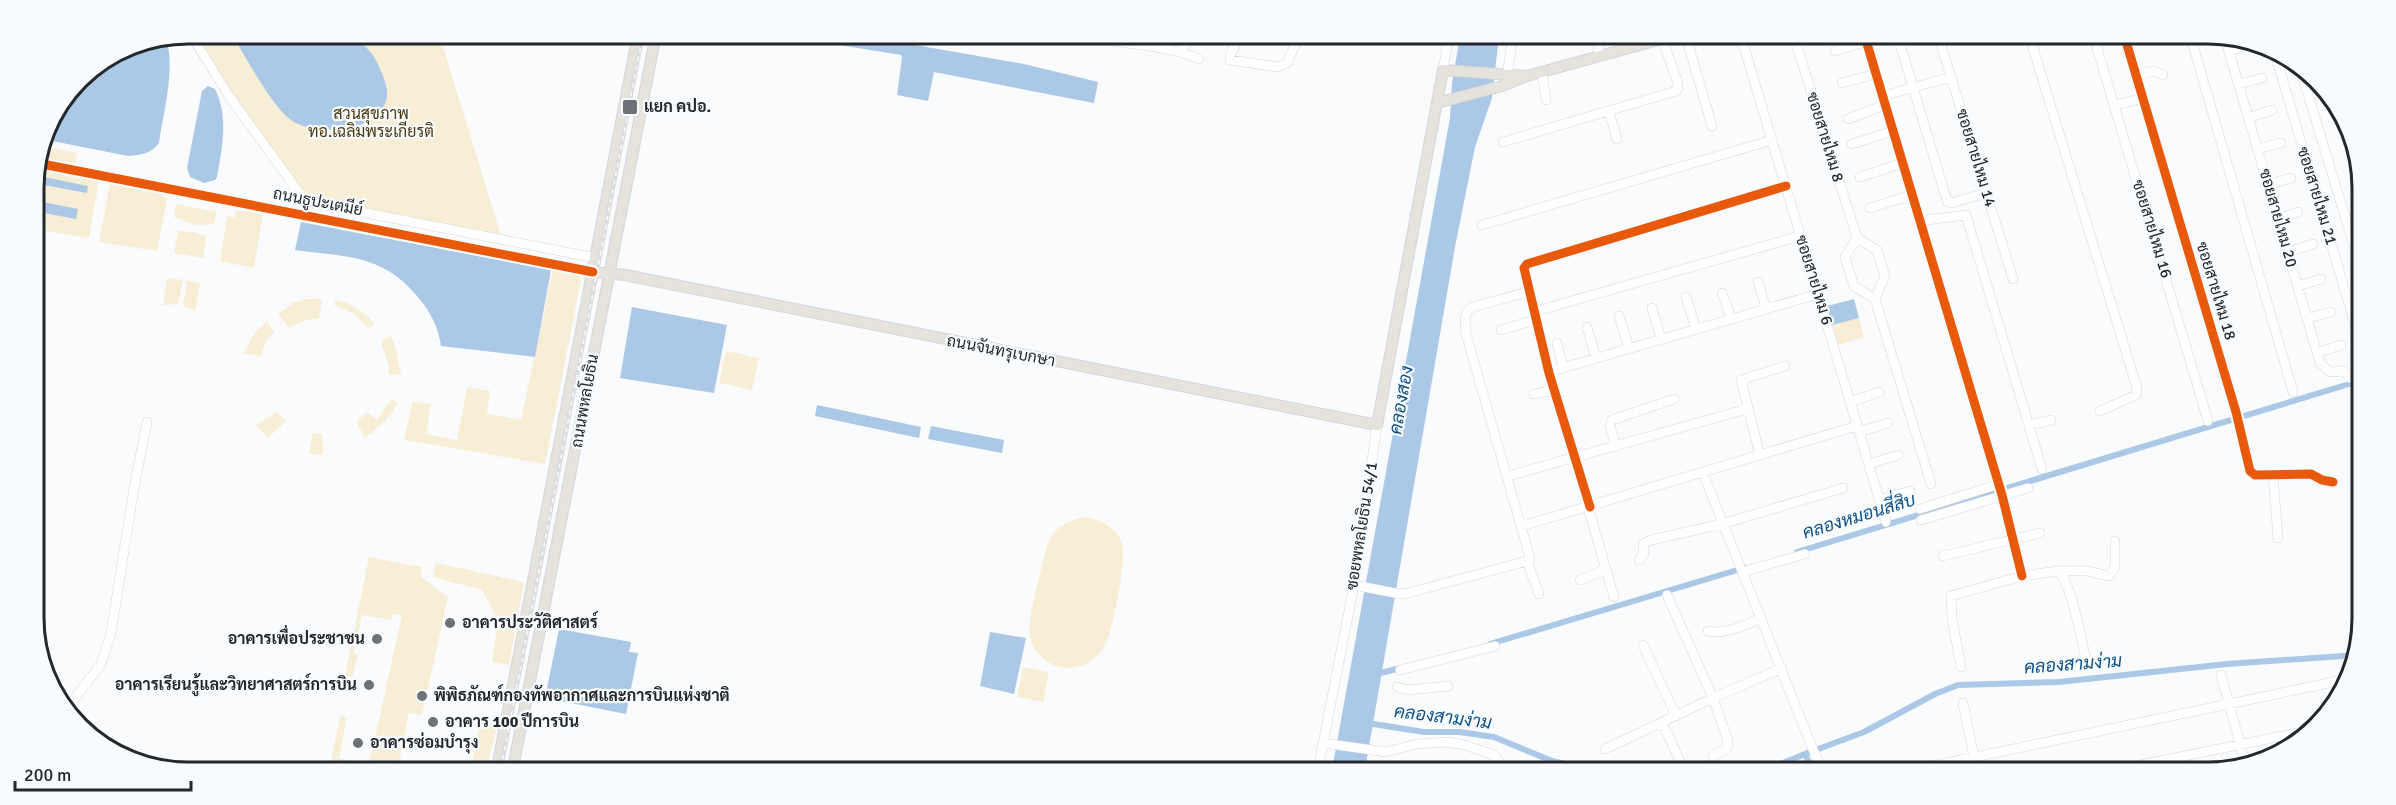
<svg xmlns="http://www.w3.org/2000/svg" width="2396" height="805" font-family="Signika,Sarabun,sans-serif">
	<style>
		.green { fill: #f8eed5 }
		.water { fill: #abc9e7 }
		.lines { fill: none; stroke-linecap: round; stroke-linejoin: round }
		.canal { stroke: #abc9e7; stroke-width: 6 }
		.minor-casing { stroke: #d5d9dc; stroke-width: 10 }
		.major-casing { stroke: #d5d7d8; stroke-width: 12 }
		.minor { stroke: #fefeff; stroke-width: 9 }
		.major { stroke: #e6e3dd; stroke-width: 10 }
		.rail-casing { stroke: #dbdcdd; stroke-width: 4 }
		.rail { stroke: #f8fbfe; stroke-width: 1.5; stroke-dasharray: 4.5; stroke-linecap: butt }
		.cycleway-casing { stroke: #f8fbfe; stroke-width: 13 }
		.cycleway { stroke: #e8590c; stroke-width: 9 }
		.poi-dot { fill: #6e7276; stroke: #f8fbfe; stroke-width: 2 }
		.labels { text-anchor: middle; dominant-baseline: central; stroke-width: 4.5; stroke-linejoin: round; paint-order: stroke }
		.poi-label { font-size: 16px; font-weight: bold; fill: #23282d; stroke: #f8fbfe; text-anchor: start }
		.park-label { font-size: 16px; fill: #4c3b10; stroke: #f8fbfe }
		.street-label { font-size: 16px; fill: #23282d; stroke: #f8fbfe }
		.water-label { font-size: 18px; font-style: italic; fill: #115285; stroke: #f8fbfe }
		.rim { fill: none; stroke: #23282d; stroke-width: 3 }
	</style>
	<rect width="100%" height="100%" fill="#f9fbfd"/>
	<path class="green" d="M190,33l249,1 63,205 -197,-38z
		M41,146l36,7 -1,11 -38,-7z
		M36,164l30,6 -1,6 34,5 -10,57 -55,-9 -1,-52z
		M110,183l50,10 7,6 -10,52 -58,-9z
		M176,204l41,8 -3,12 -19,1 -21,-8z
		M236,210l27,4 -9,54 -34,-7 7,-45 7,2z
		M178,231l15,1 14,4 -4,22 -29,-5z
		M553,269l25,4 3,7 -36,184 -141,-24 9,-38 18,2 -5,30 31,6 10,-53 23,4 -3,23 34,6z
		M167,278l16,2 -5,24 -15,1z
		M187,281l13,2 -5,27 -12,-4z
		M307,299h15l-3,19 -16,3 -14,7 -11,-14 17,-12z
		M336,300c16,3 29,12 39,24l-7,4 -15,-15 -19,-8z
		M1859,318l5,19 -26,8 -6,-20z
		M267,321l7,11 -8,9 -5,15 -17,-3 11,-21z
		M391,335l6,19 4,21 -13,-1 1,-8 -8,-24z
		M726,351l33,7 -7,32 -33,-7z
		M391,399l7,4c-8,15 -19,24 -33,34l-9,-15 11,-10 10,8z
		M277,412l9,9 -18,17 -12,-13z
		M313,433l9,1 1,21 -14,-2z
		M1086,517c15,3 30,10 36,25 5,16 -9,93 -19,107 -7,11 -22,19 -35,19 -18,0 -36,-15 -38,-33 -3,-19 13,-70 17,-90 7,-18 21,-25 39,-28z
		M369,557l53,10 -1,10 27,20 -26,118 -13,-2 -11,54h-68l10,-51 7,2 -8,40 30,7 33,-150 -9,-1 -1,6 -30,-5 -8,39 4,1 -6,22 -7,-1z
		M436,563l88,19 -15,83 -17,-3 6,-42 -16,-30 -49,-13z
		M1023,667l26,5 -6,30 -26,-5z
		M480,723l17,4 -10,40h-16z"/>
	<path class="water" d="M231,33c33,0 68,-3 101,3 7,1 15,0 22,3 13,6 21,17 26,30 5,11 10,23 5,35 -13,29 -67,32 -91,18 -21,-12 -49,-67 -63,-89z
		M777,35h81l166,29 74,18 -4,21 -160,-31 -6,29 -31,-6 5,-37 -1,-3z
		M1460,36h39l-7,62 -17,49 -20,100 -90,523h-33l118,-652 2,-35z
		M162,38l4,1c10,29 -3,73 -7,104 -9,11 -17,12 -31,13l-86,-17 3,-11 33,-50 50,-33z
		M208,86l7,3c14,28 7,59 2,88l-2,3 -11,3 -14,-6 -3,-9 15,-77z
		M34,175l54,11 -1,7 -54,-10z
		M33,200l45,9 -2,10 -43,-8z
		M301,222l250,48 -16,87 -94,-11c-3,-20 -11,-35 -24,-50 -35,-42 -71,-39 -122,-46z
		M1854,299l5,19 -27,7 -5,-19z
		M632,307l95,18 -13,68 -94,-15z
		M817,405l104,22 -2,11 -104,-22z
		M931,426l73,14 -2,13 -74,-14z
		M559,629l72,13 -2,10 9,1 -12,61 -81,-16z
		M990,632l36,6 -12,56 -34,-8z"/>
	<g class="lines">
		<path class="canal" d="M1797,552l562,-171
			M1490,644l254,-76
			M1376,674l25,-6
			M1367,723l57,9h36l34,5 58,24 40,9
			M1805,754l59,-22 71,-38 23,-9 101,-3 168,-18 131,-9
			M1763,771l42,-17 8,17"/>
		<defs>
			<path id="minor" d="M190,33l39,63 76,105 291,57
				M1014,35h8
				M1057,35c20,7 32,3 51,5 30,5 63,7 91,19
				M1240,36l-10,19v5l48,7 9,-4 12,-27
				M1686,37l26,89
				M1741,37l145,485
				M1794,37l63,201 20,12 8,26 -10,23
				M1865,37l137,458 20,81
				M1898,37l49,164 4,2 36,-10
				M1939,38l74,241
				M2030,38l107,350 -1,7 -36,16
				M2094,38l114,383
				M2125,38l111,374 14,59 5,4 56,-1 11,6 11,2
				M2191,38l102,354
				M2225,38l95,325 10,9 14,-1 6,7
				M1181,51l9,-15
				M1835,51l32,-10
				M2229,51l21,-7
				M2275,54l84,284
				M1598,57l2,-20
				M1443,70l6,-34
				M2301,71l59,195
				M1542,72l4,28
				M1507,75l6,-39
				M2137,75l17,-4 9,4
				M1842,83l34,-9
				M2239,84l23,-6
				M1883,96l68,-19
				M2115,105l29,-7
				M1609,112l8,27
				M2248,118l24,-8
				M1848,119l37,-14
				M1503,142l173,-51 2,-3v-5l-16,-44
				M1852,144l41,-13
				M2257,149l24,-6
				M37,163l556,109
				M1860,177l43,-14
				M2268,185l23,-7
				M1870,208l42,-13
				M2278,219l20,-7
				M1919,221l47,-6 76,254
				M1482,225l290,-85
				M1857,238l-12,19 9,29 21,13 56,185
				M2288,252l25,-8
				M1758,282l8,26
				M2298,286l23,-7
				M1722,293l9,25
				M1686,297l10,32
				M1652,308l9,31
				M1533,312l267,-76
				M1619,316l10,32
				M2307,318l24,-6
				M1587,327l9,31
				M1501,330l34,-10
				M1557,343l6,25
				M2317,353l24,-8
				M1552,371l266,-77
				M1534,394l20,-4
				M1850,402l29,-10
				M2029,425l22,-5
				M1859,432l29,-9
				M1616,447l-6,-21 2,-6 62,-21
				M1760,455l-19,-75 44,-14
				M1869,464l29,-9
				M1703,473l108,272 12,26
				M2273,475l5,63
				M1508,476l239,-67
				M1879,500l31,-9
				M1588,507l26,90
				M1590,507l-41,-134 -25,-105 3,-4 259,-78
				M1920,509l79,-25
				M1921,520l107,-32
				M1522,526l335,-100
				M1943,556l97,-23
				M1639,560l5,-6 -1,-10 8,-4 71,-16 121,-36
				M1527,561l12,33
				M2058,571h29l22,5 6,-9v-26
				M1742,572l63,-18
				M1580,580l26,-11
				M1354,585l46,9 8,-1 119,-32 3,-3 -64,-224 -1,-16 2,-6 5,-5 56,-15
				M1667,595l46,103 15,43 -1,7 -14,8
				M1708,631c18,4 37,-6 53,-13
				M1643,645l33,71
				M1961,667l-9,-48 -1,-23 71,-20 36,-5c13,11 23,66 27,84
				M1400,670l95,-24
				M2221,675l24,87
				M1397,687l12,3 39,-4
				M1963,703l11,54
				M66,710l35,-46 10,-31 23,-145 13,-66
				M1662,722l22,48
				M1323,743l63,9 31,-8 31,-2 17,3 29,10 11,15
				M1605,749l108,-51 69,-30
				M1318,769l36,-184 23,-160
				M1908,771l440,-92
				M2110,771l202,-41"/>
			<path id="major" d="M1437,103l65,-17 25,-10 142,-39
				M593,272l32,3 752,150 66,-355 84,6
				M497,768l141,-734
				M513,768l143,-734"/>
		</defs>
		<use href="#minor" class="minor-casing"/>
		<use href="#major" class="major-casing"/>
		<use href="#minor" class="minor"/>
		<use href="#major" class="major"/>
		<defs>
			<path id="rail" d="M501,768l142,-734"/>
		</defs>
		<use href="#rail" class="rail-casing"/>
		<use href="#rail" class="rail"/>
		<defs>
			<path id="cycleway" d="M1865,37l137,458 20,81
				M2125,38l111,374 14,59 5,4 56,-1 11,6 11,2
				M37,163l556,109
				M1590,507l-41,-134 -25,-105 3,-4 259,-78"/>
		</defs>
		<use href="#cycleway" class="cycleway-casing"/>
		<use href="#cycleway" class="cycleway"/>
	</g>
	<g class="poi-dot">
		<rect x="622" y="99" width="16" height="16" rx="3"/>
		<circle cx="450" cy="623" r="6"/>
		<circle cx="377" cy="639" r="6"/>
		<circle cx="369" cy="685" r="6"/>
		<circle cx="422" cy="696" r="6"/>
		<circle cx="433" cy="722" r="6"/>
		<circle cx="358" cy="743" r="6"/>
	</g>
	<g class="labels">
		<g class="poi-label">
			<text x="644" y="107">แยก คปอ.</text>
			<text x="462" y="623">อาคารประวัติศาสตร์</text>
			<text x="365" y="639" text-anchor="end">อาคารเพื่อประชาชน</text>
			<text x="357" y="685" text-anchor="end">อาคารเรียนรู้และวิทยาศาสตร์การบิน</text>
			<text x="434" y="696">พิพิธภัณฑ์กองทัพอากาศและการบินแห่งชาติ</text>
			<text x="445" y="722">อาคาร 100 ปีการบิน</text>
			<text x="370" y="743">อาคารซ่อมบำรุง</text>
		</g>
		<g class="park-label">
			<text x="371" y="114">สวนสุขภาพ<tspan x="371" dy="18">ทอ.เฉลิมพระเกียรติ</tspan></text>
		</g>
		<g class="street-label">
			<text transform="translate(1825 137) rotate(73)">ซอยสายไหม 8</text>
			<text transform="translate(1976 158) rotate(73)">ซอยสายไหม 14</text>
			<text transform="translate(2317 196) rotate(73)">ซอยสายไหม 21</text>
			<text transform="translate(318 202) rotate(11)">ถนนธูปะเตมีย์</text>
			<text transform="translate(2278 218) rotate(74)">ซอยสายไหม 20</text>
			<text transform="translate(2152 229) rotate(73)">ซอยสายไหม 16</text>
			<text transform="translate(1814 280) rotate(73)">ซอยสายไหม 6</text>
			<text transform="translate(2216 291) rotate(73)">ซอยสายไหม 18</text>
			<text transform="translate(1001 351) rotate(11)">ถนนจันทรุเบกษา</text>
			<text transform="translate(585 401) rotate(-80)">ถนนพหลโยธิน</text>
			<text transform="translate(1362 526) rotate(-81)">ซอยพหลโยธิน 54/1</text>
		</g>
		<g class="water-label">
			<text transform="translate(1401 400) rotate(-80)">คลองสอง</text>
			<text transform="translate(1859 516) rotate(-17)">คลองหมอนสี่สิบ</text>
			<text transform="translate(2073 664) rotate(-4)">คลองสามง่าม</text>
			<text transform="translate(1443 717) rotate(7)">คลองสามง่าม</text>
		</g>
	</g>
	<path d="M0 0H2396V805H0ZM188 44H2208A144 144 0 0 1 2352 188V618A144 144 0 0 1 2208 762H188A144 144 0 0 1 44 618V188A144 144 0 0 1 188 44Z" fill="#f8fbfe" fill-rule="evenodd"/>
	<path class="rim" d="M188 44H2208A144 144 0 0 1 2352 188V618A144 144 0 0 1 2208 762H188A144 144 0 0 1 44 618V188A144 144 0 0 1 188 44Z"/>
	<path d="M15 781v9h176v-9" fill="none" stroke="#23282d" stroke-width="3"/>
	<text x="24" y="781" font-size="18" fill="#23282d" stroke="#f8fbfe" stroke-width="4.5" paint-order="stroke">200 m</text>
</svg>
